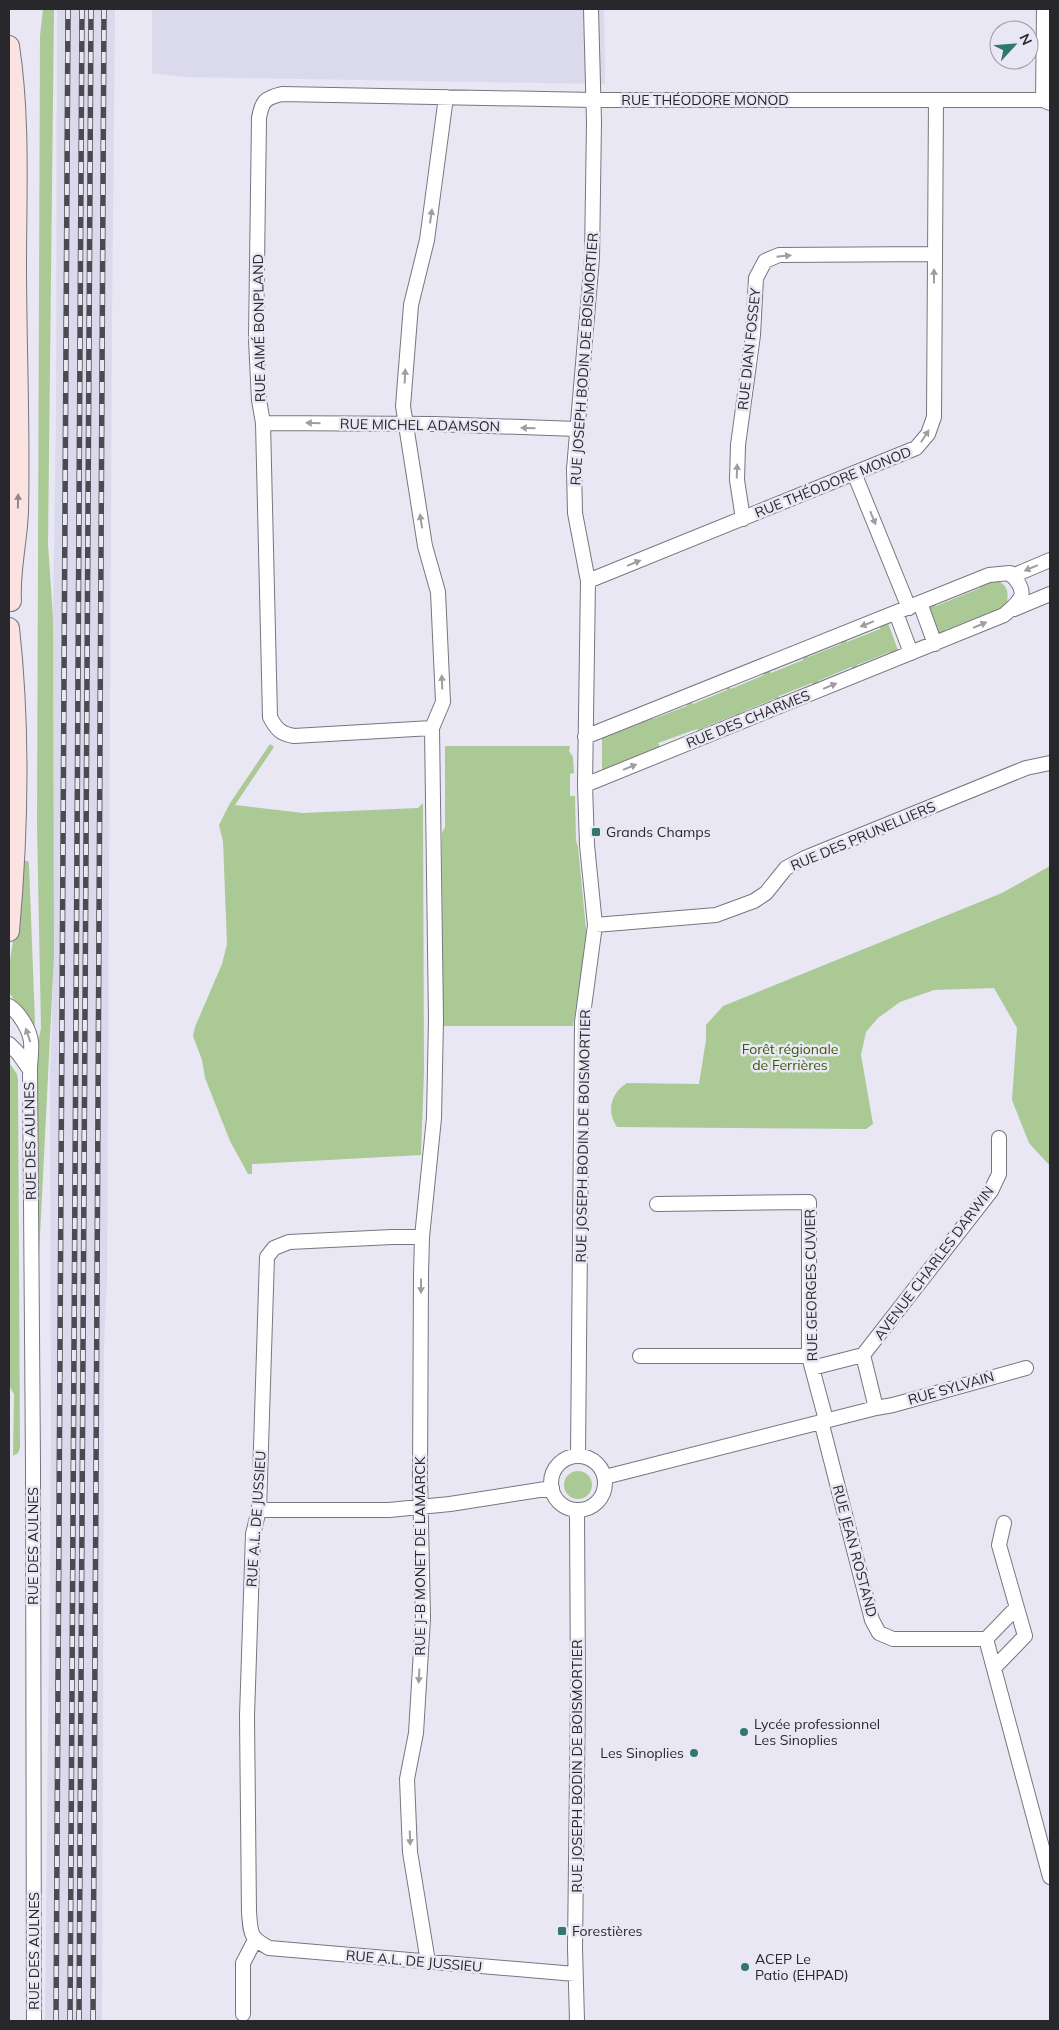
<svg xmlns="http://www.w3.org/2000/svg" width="1059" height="2030" font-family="Mulish,sans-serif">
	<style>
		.built { fill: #dbdaec }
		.green { fill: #abc994 }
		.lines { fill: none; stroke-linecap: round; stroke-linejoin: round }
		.street-casing { stroke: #777680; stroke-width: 16 }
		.secondary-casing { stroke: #777680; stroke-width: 22 }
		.street { stroke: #fff; stroke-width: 14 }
		.secondary { stroke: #fbe3e2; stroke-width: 20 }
		.rail-casing { stroke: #4a4a50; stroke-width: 5.5 }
		.rail { stroke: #e8e7f3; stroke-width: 4; stroke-dasharray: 11; stroke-linecap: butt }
		.oneway { fill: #9e9ea0 }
		.oneway2 { fill: #928687 }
		.poi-dot { fill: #307770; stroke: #e8e7f3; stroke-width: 2 }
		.labels { text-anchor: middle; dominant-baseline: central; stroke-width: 5; stroke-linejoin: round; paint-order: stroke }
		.street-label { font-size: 14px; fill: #28282c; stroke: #e8e7f3 }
		.poi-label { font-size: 14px; fill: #28282c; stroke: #e8e7f3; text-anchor: start }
		.park-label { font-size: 14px; fill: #355a00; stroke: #e8e7f3 }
	</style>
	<rect width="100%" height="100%" fill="#e8e7f3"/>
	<path class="built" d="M57,9h58l-3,315 -5,956 -3,66 -2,675h-57l6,-578 -1,-364 4,-123 -1,-338 3,-209z
		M152,9h452l1,75 -421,-7 -32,-4z"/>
	<path class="green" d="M43,9h11l-6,535 5,74 1,338 -15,300 -2,-21 -1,-195 3,-2 2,-10 -4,-203 3,-789z
		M996,580c13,5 13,15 10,26l-13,9 -3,-3 -45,18v5l-5,1 -13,-32 5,-2 4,4 44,-18 1,-6z
		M887,620l12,33 -6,2 -3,-3 -33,13 -2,5 -4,-3 -33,14 -1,5 -5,-3 -33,13 -2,5 -3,-2 -34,14v4l-2,1 -3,-3 -32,13 -1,4h-3l-2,-3 -39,14 3,6 -55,21 -4,-1v-33l47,-20 4,3 34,-13v-5l2,-1 4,4 34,-14 -1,-5 5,4 33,-14 1,-6h2l4,4 32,-13v-6l2,-1 3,4 33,-13v-5l2,-1 4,4 33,-13 1,-6z
		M270,744l4,3 -39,58 68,8 115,-5 5,-5 1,268 -3,84 -169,9v10h-4l-18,-33 -25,-63 -3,-18 -9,-24 2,-9 27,-63 5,-20 -4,-103 -4,-16 11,-22z
		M445,746h125l-1,5 4,6 1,16 -4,1v22h5l1,44 2,7 8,82v15l-13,82h-130l-1,-167v-26l3,-6z
		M19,861h9l1,3 6,159 -2,7 -24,-38v-25l4,-26z
		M1050,866v300l-21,-23 -17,-43 5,-72 -23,-40 -60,2 -34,12 -22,16 -12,14 -5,23 12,69 -7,5 -249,-2c-11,-16 -6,-34 10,-44l72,1 7,-44v-15l17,-19 279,-113z
		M10,1064l7,10 1,5 2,369 -2,5 -5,3 1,-62 -5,-8z
		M564 1485a14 14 0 1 1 28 0a14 14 0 1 1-28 0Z"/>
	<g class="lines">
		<defs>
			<path id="street" d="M1043,100l1,-91
				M263,423l171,1 143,5
				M854,473l55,135
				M743,519l-6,-39 1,-35 15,-110 3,-57 9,-17 14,-6 155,-1
				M1012,576l38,-16
				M588,581l328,-133 12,-14 6,-17 2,-317
				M920,603l15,41
				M1014,609l36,-15
				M896,613l15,40
				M432,728l-138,8c-13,-2 -18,-7 -24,-19l-7,-294 -4,-23 -3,-60 3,-222c3,-17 6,-20 23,-24l311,6h450l7,3
				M585,737l404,-162 21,-2c19,20 13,26 -6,42l-419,170
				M595,925l121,-10 38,-14 12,-8 20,-25 19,-10 221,-90 24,-5
				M9,1006c10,6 21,24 22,36 1,9 -1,19 -1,28l3,394 1,557
				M9,1044l9,9 12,17
				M657,1204l152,-2v154l3,12
				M422,1237h-30l-103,5 -15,6 -7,9 -8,253 -6,24 -6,182 2,196c2,22 0,25 20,36l306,26
				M863,1355l128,-164 8,-17v-36
				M640,1356h169
				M876,1408l17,-3 133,-37
				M821,1421l51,199 7,13 14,6h93
				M578,1456l4,-434 13,-97 -8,-80 -2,-60 3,-204 -13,-68 -1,-44 18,-211 2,-136 -3,-113
				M551 1483a27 27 0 1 1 54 0a27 27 0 1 1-54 0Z
				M605,1477l271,-69 -13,-53 -51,13 14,52
				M259,1510h130l61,-6 102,-16
				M1016,1608l-30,31 64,238
				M994,1668l31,-32 -26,-91 5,-22
				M428,1962l-18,-110 -3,-73 9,-46 7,-115 -3,-141 1,-203 1,-37 12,-119 2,-99 -4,-291 11,-26 -5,-110 -13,-46 -22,-140 8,-101 16,-65 19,-143
				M243,2014v-51l12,-23
				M577,2021l-2,-73 3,-258 -1,-179"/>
			<path id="secondary" d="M9,46c11,72 7,147 7,219 0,82 4,164 2,246 -1,31 -9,60 -7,90
				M9,931c9,-100 11,-203 0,-303"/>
		</defs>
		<use href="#street" class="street-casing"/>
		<use href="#secondary" class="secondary-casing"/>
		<use href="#street" class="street"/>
		<use href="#secondary" class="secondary"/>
		<defs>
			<path id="rail" d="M56,2021l12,-2012
				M70,2021l12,-2012
				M79,2021l12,-2012
				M93,2021l11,-2012"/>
		</defs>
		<use href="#rail" class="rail-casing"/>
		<use href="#rail" class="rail"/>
	</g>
	<defs><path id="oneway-solid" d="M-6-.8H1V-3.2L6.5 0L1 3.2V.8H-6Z" transform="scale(1.25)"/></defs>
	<g class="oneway">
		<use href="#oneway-solid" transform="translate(431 216) rotate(-82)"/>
		<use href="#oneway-solid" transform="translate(784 256) rotate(-6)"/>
		<use href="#oneway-solid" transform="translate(934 276) rotate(-90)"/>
		<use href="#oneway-solid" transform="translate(405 376) rotate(-87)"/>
		<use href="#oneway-solid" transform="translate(313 423) rotate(-179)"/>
		<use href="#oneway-solid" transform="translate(528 428) rotate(-178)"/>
		<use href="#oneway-solid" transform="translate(925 436) rotate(-57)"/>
		<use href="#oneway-solid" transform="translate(737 471) rotate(-88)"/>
		<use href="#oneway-solid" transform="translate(873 518) rotate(68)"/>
		<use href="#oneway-solid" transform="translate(421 521) rotate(-99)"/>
		<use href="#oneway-solid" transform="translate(634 563) rotate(-22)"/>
		<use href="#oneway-solid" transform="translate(1031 568) rotate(157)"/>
		<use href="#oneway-solid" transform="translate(867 624) rotate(158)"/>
		<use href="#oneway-solid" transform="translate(980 625) rotate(-23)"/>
		<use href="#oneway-solid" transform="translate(442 682) rotate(-92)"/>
		<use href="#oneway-solid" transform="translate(830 686) rotate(-22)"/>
		<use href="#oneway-solid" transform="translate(630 767) rotate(-22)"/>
		<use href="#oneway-solid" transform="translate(28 1035) rotate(-109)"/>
		<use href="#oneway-solid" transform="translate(421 1286) rotate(90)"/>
		<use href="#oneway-solid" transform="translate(419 1676) rotate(93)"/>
		<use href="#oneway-solid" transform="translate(410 1838) rotate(88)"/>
	</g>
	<use class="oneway2" href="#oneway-solid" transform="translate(18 501) rotate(-89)"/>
	<g class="poi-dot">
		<rect x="591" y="827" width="10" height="10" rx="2.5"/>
		<circle cx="744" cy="1732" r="5"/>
		<circle cx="694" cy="1753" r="5"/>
		<rect x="557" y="1926" width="10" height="10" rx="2.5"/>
		<circle cx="745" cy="1967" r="5"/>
	</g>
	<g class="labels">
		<g class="street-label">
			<text x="705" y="100">RUE THÉODORE MONOD</text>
			<text transform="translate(259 328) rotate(-91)">RUE AIMÉ BONPLAND</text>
			<text transform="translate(749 349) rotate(-84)">RUE DIAN FOSSEY</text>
			<text transform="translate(584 359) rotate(-86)">RUE JOSEPH BODIN DE BOISMORTIER</text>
			<text transform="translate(420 425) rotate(1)">RUE MICHEL ADAMSON</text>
			<text transform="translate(833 482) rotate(-22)">RUE THÉODORE MONOD</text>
			<text transform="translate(748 719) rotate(-22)">RUE DES CHARMES</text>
			<text transform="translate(863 836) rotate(-23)">RUE DES PRUNELLIERS</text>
			<text transform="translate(583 1136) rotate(-89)">RUE JOSEPH BODIN DE BOISMORTIER</text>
			<text transform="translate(30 1141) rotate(-91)">RUE DES AULNES</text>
			<text transform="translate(934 1263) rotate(-53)">AVENUE CHARLES DARWIN</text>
			<text transform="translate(811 1285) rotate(-91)">RUE GEORGES CUVIER</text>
			<text transform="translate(951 1388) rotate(-16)">RUE SYLVAIN</text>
			<text transform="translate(256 1519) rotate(-86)">RUE A.L. DE JUSSIEU</text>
			<text transform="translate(33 1546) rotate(-90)">RUE DES AULNES</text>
			<text transform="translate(855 1551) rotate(75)">RUE JEAN ROSTAND</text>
			<text transform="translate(420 1556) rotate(-90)">RUE J-B MONET DE LAMARCK</text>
			<text transform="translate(577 1766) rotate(-90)">RUE JOSEPH BODIN DE BOISMORTIER</text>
			<text transform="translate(34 1951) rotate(-90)">RUE DES AULNES</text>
			<text transform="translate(414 1961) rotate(5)">RUE A.L. DE JUSSIEU</text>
		</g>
		<g class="poi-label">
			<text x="606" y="832">Grands Champs</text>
			<text x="754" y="1724">Lycée professionnel<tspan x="754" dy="16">Les Sinoplies</tspan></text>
			<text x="684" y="1753" text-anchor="end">Les Sinoplies</text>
			<text x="572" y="1931">Forestières</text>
			<text x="755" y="1959">ACEP Le<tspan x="755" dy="16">Patio (EHPAD)</tspan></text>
		</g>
		<g class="park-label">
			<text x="790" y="1049">Forêt régionale<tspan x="790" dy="16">de Ferrières</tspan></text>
		</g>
	</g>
	<rect width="1059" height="2030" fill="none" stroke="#28282c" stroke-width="20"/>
	<g transform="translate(1014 45) rotate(64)"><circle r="24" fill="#e8e7f3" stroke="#9b9ba3"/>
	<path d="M0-4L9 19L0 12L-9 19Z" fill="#307770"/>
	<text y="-8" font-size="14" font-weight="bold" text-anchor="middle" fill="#28282c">N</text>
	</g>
</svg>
